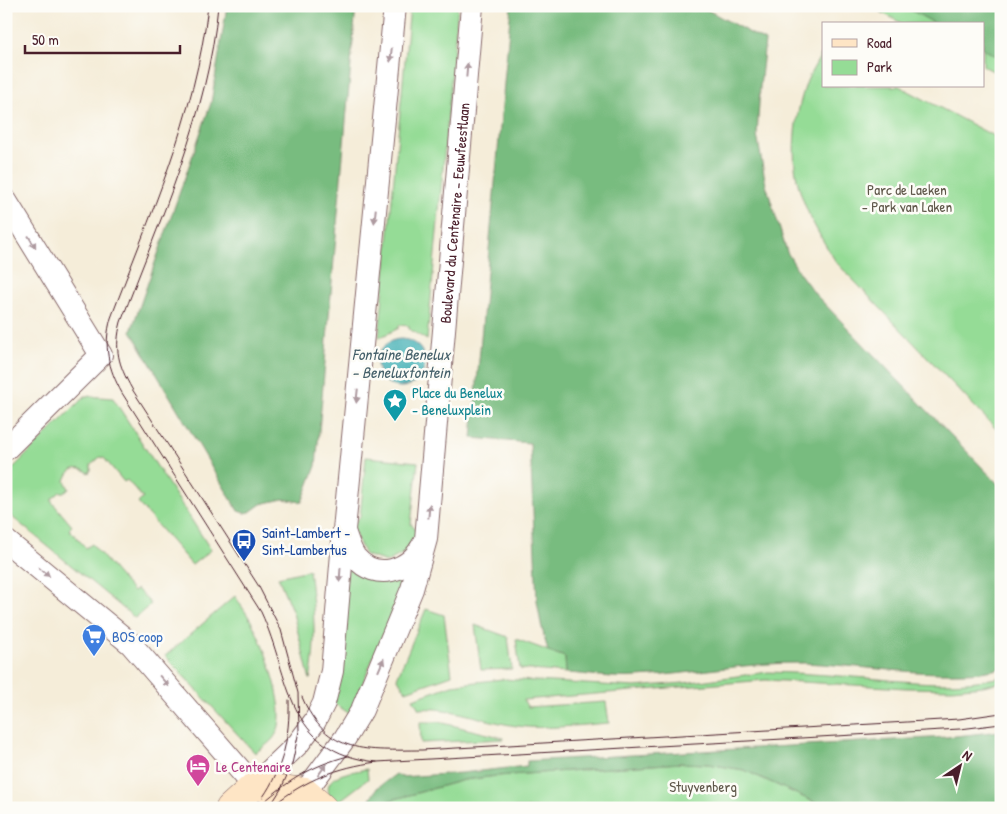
<svg xmlns="http://www.w3.org/2000/svg" width="1007" height="814" font-family="'Patrick Hand',sans-serif">
	<style>
		.green { fill: #95dc96; stroke: #707e60 }
		.forest { fill: #78bc7f; stroke: #616e55 }
		.water { fill: #3daeb4; stroke: #446670 }
		.lines { fill: none; stroke-linecap: round; stroke-linejoin: round }
		.street-casing { stroke: #866768; stroke-width: 24 }
		.secondary-casing { stroke: #866768; stroke-width: 29 }
		.street { stroke: #fff; stroke-width: 22 }
		.secondary { stroke: #fee5c5; stroke-width: 28 }
		.tram { stroke: #4a1f2b; stroke-width: 1 }
		.oneway { fill: #ae9aa0 }
		.labels { text-anchor: middle; dominant-baseline: central; stroke-width: 5; stroke-linejoin: round; paint-order: stroke }
		.park-label { font-size: 15px; fill: #60584b; stroke: #fdfcf7 }
		.street-label { font-size: 15px; fill: #4a1f2b; stroke: #fdfcf7 }
		.culture-label { font-size: 15px; fill: #0d838f; stroke: #fdfcf7; text-anchor: start }
		.transit-label { font-size: 15px; fill: #164399; stroke: #fdfcf7; text-anchor: start }
		.shop-label { font-size: 15px; fill: #366cbe; stroke: #fdfcf7; text-anchor: start }
		.hotel-label { font-size: 15px; fill: #b23c85; stroke: #fdfcf7; text-anchor: start }
		.water-label { font-size: 16px; font-style: italic; fill: #445f69; stroke: #fdfcf7 }
	</style>
	<rect width="100%" height="100%" fill="#fdfcf7"/>
	<filter id="ink" filterUnits="userSpaceOnUse"><feTurbulence type="fractalNoise" baseFrequency=".02" numOctaves="2"/><feDisplacementMap in="SourceGraphic" scale="10" xChannelSelector="R" yChannelSelector="G"/><feConvolveMatrix kernelMatrix="1 2 1 2 8 2 1 2 1" color-interpolation-filters="sRGB"/></filter>
	<filter id="wash" filterUnits="userSpaceOnUse"><feTurbulence type="fractalNoise" baseFrequency=".0096" numOctaves="4" result="noise"/><feDisplacementMap in="SourceGraphic" scale="20" xChannelSelector="R" yChannelSelector="G"/><feGaussianBlur stdDeviation="1.12" result="paint"/><feColorMatrix in="noise" values="0 0 0 0 0 0 0 0 0 0 0 0 0 0 0 0 0 1.4 0 .05"/><feComposite in="paint" operator="in"/></filter>
	<g filter="url(#wash)">
		<rect width="100%" height="100%" fill="#f5edd9"/>
		<path class="green" d="M410,6h48l-31,334 -18,-11v-3l-10,-1v3l-20,10z
			M870,6h131v69l-18,-9v-42h-80z
			M823,51v35h76l102,54v294l-165,-172c-13,-21 -27,-43 -35,-68 -12,-35 -7,-78 6,-113 4,-10 11,-20 16,-30z
			M85,396l28,2 98,152 -19,15 -54,-62 5,-5 -16,-18 -3,2 -20,-24 -4,-1 -9,8v5l-2,3c-12,-8 -20,-5 -24,8l4,8 -4,3h-5l-8,7v3l20,24 -3,3 17,19 6,-4 41,48 4,-3 14,15 -16,14 -129,-106v-37z
			M366,457l52,5 -7,62 7,9 -7,16 -24,13 -22,-7 -14,-29 9,-9z
			M348,568l59,8 -57,138 -18,-12z
			M309,570c5,37 8,73 1,110l-17,-67 -15,-36z
			M235,596c6,10 15,21 20,33 11,22 33,80 22,103 -4,10 -14,15 -22,21l-90,-97z
			M426,609l18,6 8,60 -46,16 -9,-13z
			M475,625l33,12 4,32 -31,1z
			M516,639l49,18 1,16 -46,-4z
			M768,672c37,1 74,4 111,7 41,4 82,7 122,-2v5l-18,4 -31,3 -46,-1 -140,-8 -243,20 5,7 78,-5 3,21c-30,2 -62,7 -92,3 -32,-4 -67,-20 -98,-17l-6,-10 39,-14 50,-6 133,8 49,-4z
			M420,722h19l65,16v1l-83,4z
			M680,763l28,1 36,6 70,32 9,6h-447l12,-7 76,-21 33,-4z
			M367,769l1,10 -34,26c-19,-30 12,-32 33,-36z"/>
		<path class="forest" d="M227,6h129l-40,460 -14,36 -19,-3 -22,5 -11,8 -6,1 -6,-2 -107,-180 80,-228z
			M511,6h189l65,35 -5,46 -3,48 9,50 21,67 13,22 15,20 186,193v181c-20,6 -41,5 -61,5 -45,-1 -90,-8 -136,-10 -56,-1 -110,11 -166,14 -24,2 -49,-3 -72,-4l-1,-16 -17,-6 -7,-27 -4,-23 -7,-158 -58,-5z
			M903,6h98v52l-18,-9v-25h-47z
			M1001,731v77h-178l-9,-6 -70,-32 -36,-6 -28,-1 -183,13 -33,4 -76,21 -12,7h-11l12,-20 19,-14 5,3 60,-4 66,-7v-5l420,-24z"/>
		<path class="water" d="M377 363a24 24 0 1 1 48 0a24 24 0 1 1-48 0Z"/>
	</g>
	<g filter="url(#ink)">
		<g class="lines">
			<defs>
				<g id="street">
					<path d="M6,201l95,154 -95,94"/>
					<path d="M344,531c3,9 6,19 11,26 21,25 54,14 68,-12"/>
					<path d="M6,541l125,103 123,142 44,-42 17,-23 9,-18 8,-32 12,-141 51,-524"/>
					<path id="s1" d="M305,792l40,-54 17,-28 50,-121 14,-50 46,-533"/>
				</g>
				<path id="secondary" d="M230,808l24,-22 51,6 18,16"/>
			</defs>
			<use href="#street" class="street-casing"/>
			<use href="#secondary" class="secondary-casing"/>
			<use href="#street" class="street"/>
			<use href="#secondary" class="secondary"/>
			<path class="tram" d="M208,6c-12,109 -59,211 -97,312 -8,28 -3,50 11,75l139,219c31,67 23,140 116,150
				M218,6c-10,110 -58,213 -97,316 -7,27 -3,42 11,67l126,196 23,45 17,63 1,38 -7,33 -11,25 -12,19
				M302,697c25,59 65,53 120,53l537,-31 42,-6
				M263,797c20,-29 27,-61 26,-97
				M275,804c30,-24 63,-37 102,-42l583,-33 41,-5
				M257,808c29,-26 53,-42 91,-52"/>
		</g>
		<defs><path id="oneway-solid" d="M-6-.8H1V-3.2L6.5 0L1 3.2V.8H-6Z" transform="scale(1.25)"/></defs>
		<g class="oneway">
			<use href="#oneway-solid" transform="translate(391 55) rotate(96)"/>
			<use href="#oneway-solid" transform="translate(467 70) rotate(-85)"/>
			<use href="#oneway-solid" transform="translate(375 216) rotate(96)"/>
			<use href="#oneway-solid" transform="translate(32 242) rotate(59)"/>
			<use href="#oneway-solid" transform="translate(357 396) rotate(96)"/>
			<use href="#oneway-solid" transform="translate(429 511) rotate(-85)"/>
			<use href="#oneway-solid" transform="translate(44 572) rotate(39)"/>
			<use href="#oneway-solid" transform="translate(340 575) rotate(94)"/>
			<use href="#oneway-solid" transform="translate(381 665) rotate(-67)"/>
			<use href="#oneway-solid" transform="translate(164 681) rotate(49)"/>
			<use href="#oneway-solid" transform="translate(322 770) rotate(-54)"/>
		</g>
	</g>
	<defs>
		<symbol id="sight-pin" viewBox="-11 -11 22 30"><path d="M0 17L-7.5 6A9.5 9.5 0 1 1 7.5 6Z" fill="#0f9aa8" stroke="#fdfcf7"/><path d="M0-6L1.8-2.2L6-1.7L2.9 1.2L3.7 5.4L0 3.3L-3.7 5.4L-2.9 1.2L-6-1.7L-1.8-2.2Z" fill="#fff"/></symbol>
		<symbol id="bus-pin" viewBox="-11 -11 22 30"><path d="M0 17L-7.5 6A9.5 9.5 0 1 1 7.5 6Z" fill="#1a4fb4" stroke="#fdfcf7"/><path d="M-5-6H5V4H4V6H2V4H-2V6H-4V4H-5ZM-3.5-4V0h7V-4ZM-3.5 1.2v1.5H-2V1.2ZM2 1.2v1.5H3.5V1.2Z" fill="#fff"/></symbol>
		<symbol id="supermarket-pin" viewBox="-11 -11 22 30"><path d="M0 17L-7.5 6A9.5 9.5 0 1 1 7.5 6Z" fill="#3f7fe0" stroke="#fdfcf7"/><path d="M-6-5.5h2.5l.6 2H6L4.5 2H-2.5L-4.4-4H-6ZM-1.5 3.2a1.3 1.3 0 1 0 .1 0ZM3 3.2a1.3 1.3 0 1 0 .1 0Z" fill="#fff"/></symbol>
		<symbol id="hotel-pin" viewBox="-11 -11 22 30"><path d="M0 17L-7.5 6A9.5 9.5 0 1 1 7.5 6Z" fill="#d1479c" stroke="#fdfcf7"/><path d="M-6-4.5h1.5V1H6V5H4.5V3h-9V5H-6ZM-4 0a1.8 1.8 0 1 1 3.6 0ZM.5 0V-2.5h3Q6-2.5 6 0Z" fill="#fff"/></symbol>
	</defs>
	<g fill-rule="evenodd">
		<use href="#sight-pin" x="381" y="387" width="28" height="38"/>
		<use href="#bus-pin" x="230" y="527" width="28" height="38"/>
		<use href="#supermarket-pin" x="80" y="622" width="28" height="38"/>
		<use href="#hotel-pin" x="184" y="752" width="28" height="38"/>
	</g>
	<g class="labels">
		<g class="park-label">
			<text x="907" y="189">Parc de Laeken<tspan x="907" dy="17">- Park van Laken</tspan></text>
			<text x="703" y="786">Stuyvenberg</text>
		</g>
		<g class="street-label">
			<text stroke="none"><textPath href="#s1" startOffset="610">Boulevard du Centenaire - Eeuwfeestlaan</textPath></text>
		</g>
		<g class="culture-label">
			<text x="412" y="392">Place du Benelux<tspan x="412" dy="17">- Beneluxplein</tspan></text>
		</g>
		<g class="transit-label">
			<text x="262" y="532">Saint-Lambert -<tspan x="262" dy="17">Sint-Lambertus</tspan></text>
		</g>
		<g class="shop-label">
			<text x="112" y="636">BOS coop</text>
		</g>
		<g class="hotel-label">
			<text x="216" y="766">Le Centenaire</text>
		</g>
		<g class="water-label">
			<text x="401" y="354">Fontaine Benelux<tspan x="401" dy="18">- Beneluxfontein</tspan></text>
		</g>
	</g>
	<rect width="1007" height="814" fill="none" stroke="#fdfcf7" stroke-width="25"/>
	<rect x="822" y="22" width="162" height="65" fill="#fdfcf7" stroke="#b5a4a5"/>
	<rect x="832" y="39" width="25" height="8" fill="#fee5c5" stroke="#b5a4a5"/>
	<text x="867" y="48" font-size="15" fill="#4a1f2b">Road</text>
	<rect x="832" y="60" width="25" height="15" fill="#95dc96" stroke="#b5a4a5"/>
	<text x="867" y="72" font-size="15" fill="#4a1f2b">Park</text>
	<g transform="translate(960 766) rotate(35)" stroke="#fdfcf7" stroke-width="4" paint-order="stroke">
	<path d="M0-4L9 19L0 12L-9 19Z" fill="#4a1f2b"/>
	<text y="-8" font-size="14" font-weight="bold" text-anchor="middle" fill="#4a1f2b">N</text>
	</g>
	<path d="M25 45v8h155v-8" fill="none" stroke="#4a1f2b" stroke-width="2.5"/>
	<text x="32" y="45" font-size="15" fill="#4a1f2b" stroke="#fdfcf7" stroke-width="4" paint-order="stroke">50 m</text>
</svg>
